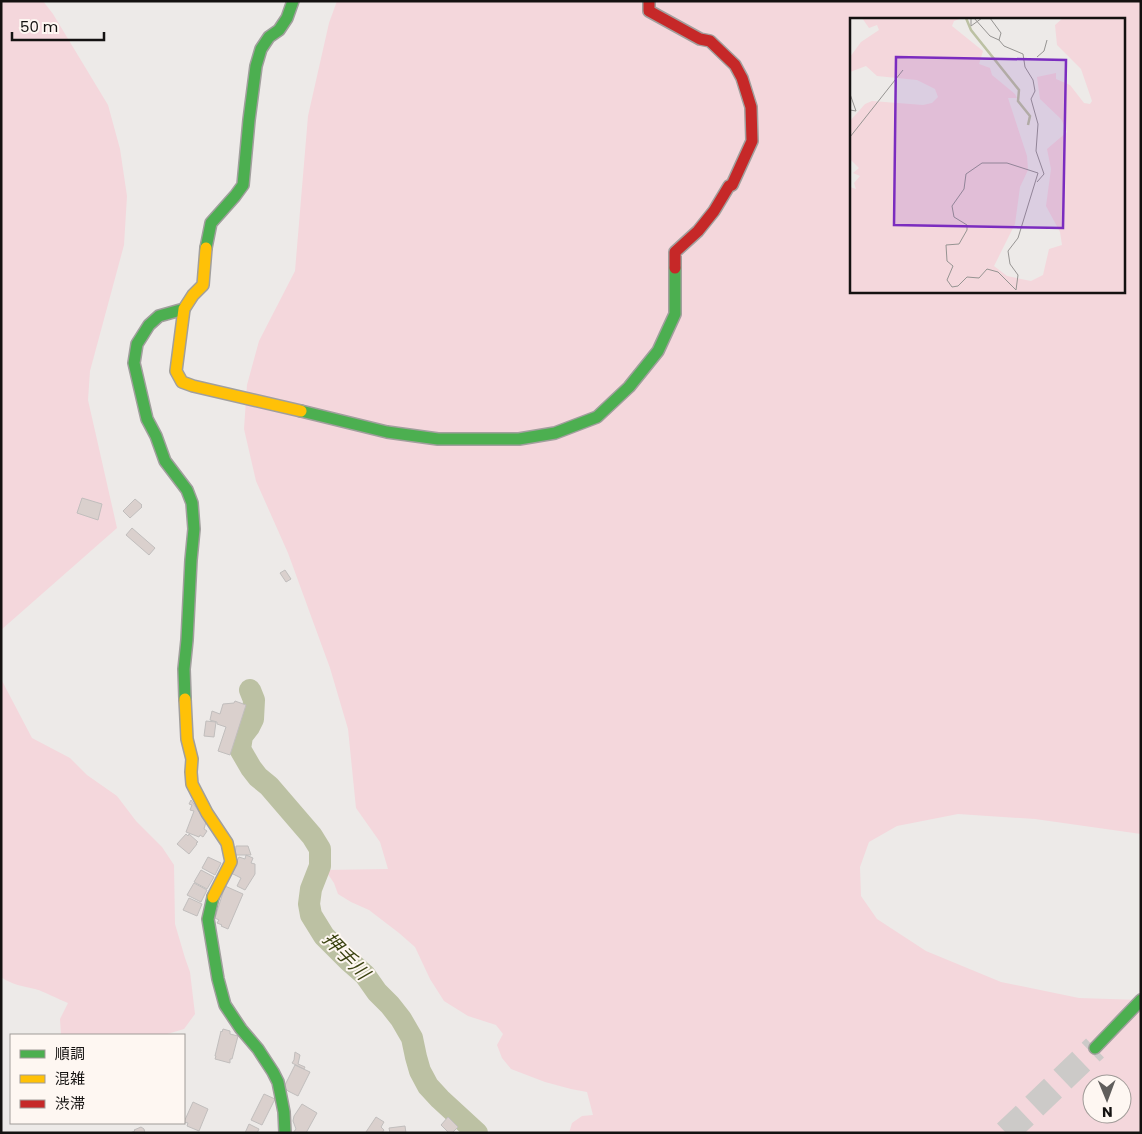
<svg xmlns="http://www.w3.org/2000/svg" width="1142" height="1134" font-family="Poppins,'Noto Sans JP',sans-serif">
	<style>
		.green { fill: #f4d7dc; fill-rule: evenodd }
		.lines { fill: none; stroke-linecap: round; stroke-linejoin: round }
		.river { stroke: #bcc1a3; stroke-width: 22 }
		.building { fill: #dad0cd; stroke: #c1bebd }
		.highway-tunnel { stroke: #cccac8; stroke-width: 26; stroke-dasharray: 26 13; stroke-linecap: butt }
		.fast-casing { stroke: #a19f9d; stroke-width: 14 }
		.slow-casing { stroke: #a19f9d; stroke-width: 14 }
		.jam-casing { stroke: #a19f9d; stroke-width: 14 }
		.fast { stroke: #4caf50; stroke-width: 11 }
		.slow { stroke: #ffc107; stroke-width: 11 }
		.jam { stroke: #c62828; stroke-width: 11 }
		.labels { text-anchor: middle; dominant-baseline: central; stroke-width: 4; stroke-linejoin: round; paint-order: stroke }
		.water-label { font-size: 19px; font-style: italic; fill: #3a4210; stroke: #fef7f2 }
		.inset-river { fill: none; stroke: #bcc1a3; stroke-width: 2.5 }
		.inset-road { fill: none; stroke: #969492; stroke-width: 1 }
		.view { fill: #7b2cbf; fill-opacity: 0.15; stroke: #7b2cbf; stroke-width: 2.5 }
		.inset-edge { fill: none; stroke: #141211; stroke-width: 2.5 }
	</style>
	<rect width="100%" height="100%" fill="#edeae8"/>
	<path class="green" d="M1,1h42l10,13 55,91 12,44 7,47 -3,49 -34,126 -2,29 29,128 -116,102z
		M337,1h804v833l-106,-15 -77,-5 -61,12 -28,16 -9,25 1,29 16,23 49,32 75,31 78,16 62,2v133h-572l3,-10 10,-7 11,-1 -6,-23 -16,-3 -26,-7 -34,-13 -9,-11 -5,-13 6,-11 -7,-9 -28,-9 -24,-15 -14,-22 -15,-32 -16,-14 -30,-23 -18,-8 -13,-8 -4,-11 -9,-13 63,-1 -8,-27 -24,-34 -8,-79 -18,-61 -42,-115 -32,-72 -12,-52 3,-44 12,-44 36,-70 13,-155 21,-93zM851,19h272v272h-272zM1092,1084h30v30h-30z
		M1,679l31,59 38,20 17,17 30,21 19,25 26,26 12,18 1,59 10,34 5,14 5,42 -11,15 -20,6h-103l-1,-16 8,-16c-11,-4 -22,-11 -33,-14 -12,-3 -23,-4 -34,-12z"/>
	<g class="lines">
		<path class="river" d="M250,690l4,10 -1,19 -4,8 -7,9 -2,13 11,19 7,9 11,9 43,50 8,13v17l-9,23 -2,15 2,11 13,21 25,25 16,14 12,17 13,13 11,14 11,19 4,19 4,14 8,15 12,13 37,34"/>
	</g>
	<path class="building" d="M82,498l20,6 -4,16 -21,-7z
		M135,499l7,6 -1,1 1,1 -12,11 -7,-7z
		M132,528l23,20 -6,7 -23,-20z
		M285,570l6,9 -5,3 -6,-9z
		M235,701l11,4 -16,50 -12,-4 8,-24 -9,-3v-2l-7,-2 2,-9 8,3 3,-10 11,-1z
		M206,721l10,1 -2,15 -10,-1z
		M191,800l15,22 -2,7 3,2 -4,6 -3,-2 -1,2 -13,-5 8,-21 -4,-1 2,-5 -3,-1z
		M186,834l2,2 1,-2 9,8 -2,1 1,1 -8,10 -12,-10z
		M236,846h12l3,9h-16z
		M246,855l7,3 -2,5 4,1v10l-10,16 -8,-4 4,-8 -10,-5 8,-16 6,2z
		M208,857l13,6 -6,12 -13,-7z
		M201,870l13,7 -7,12 -13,-7z
		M194,883l13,7 -6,12 -14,-7z
		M225,886l18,8 -15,35 -7,-3 1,-1 -5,-2 2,-3 -4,-2z
		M189,898l13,6 -5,12 -14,-6z
		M223,1029l7,2v3l8,2 -6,23h-2v4l-15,-4 1,-3h-1l6,-25 1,1z
		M295,1052l5,3 -2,9 7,3 -1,2 -12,-6 2,-3z
		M295,1065l15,7 -12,24 -10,-5 -4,-4z
		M264,1094l11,5 -13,26 -11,-5z
		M193,1102l15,7 -9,22 -12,-5 1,-3 -4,-1z
		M302,1104l15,9 -11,20h-13l3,-4 -3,-8 1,-5z
		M376,1117l8,5 -3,5 3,3 -2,3h-15l-1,-1z
		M448,1117l10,10 -6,6h-3l-8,-8z
		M249,1124l10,5 -2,4h-12z
		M405,1126l1,7h-16l-1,-5z
		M141,1127l3,2 1,4h-15l5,-2 -1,-1z"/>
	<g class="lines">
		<path class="highway-tunnel" d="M1006,1133l89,-85"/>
		<defs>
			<path id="fast" d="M206,248l5,-25 24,-27 8,-11 6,-65 7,-54 5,-17 8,-12 10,-7 8,-12 6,-17
				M184,309l-25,7 -10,9 -12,19 -3,19 13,56 9,17 9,25 22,29 5,13 2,26 -3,31 -4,80 -3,29 1,30
				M301,411l86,21 51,7h81l36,-6 42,-16 32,-30 29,-36 17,-37v-46
				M213,897l-5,22 10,60 7,26 16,24 17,20 15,23 5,10 6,30 1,21
				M1095,1048l46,-48"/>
			<path id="slow" d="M206,248l-3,37 -10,10 -9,14 -8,62 6,11 11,4 108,25
				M185,699l2,40 5,20 -1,13 1,12 15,29 20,30 4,19 -18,35"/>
			<path id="jam" d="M649,1v10l51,28 10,2 25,24 7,13 9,29 1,34 -20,44 -3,1 -15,25 -16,20 -23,21v16"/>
		</defs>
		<use href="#fast" class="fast-casing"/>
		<use href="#slow" class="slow-casing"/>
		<use href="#jam" class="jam-casing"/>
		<use href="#fast" class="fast"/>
		<use href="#slow" class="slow"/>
		<use href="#jam" class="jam"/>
	</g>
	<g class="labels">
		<g class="water-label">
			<text transform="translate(346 956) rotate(46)">押手川</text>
		</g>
	</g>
	<g transform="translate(850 18)">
		<rect width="275" height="275" fill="#edeae8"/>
		<path d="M12,0h100l-8,3 -2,5 31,25 -4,13 11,4 2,7 23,19 2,4h-9l19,58 1,14 -8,17 -5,37 -21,42 13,10 24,5 12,-6 6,-26 13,-4 -2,-13 -14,-26 5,-37 -4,-20 20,-17 -6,-13 -21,-20 -3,-22 19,-4v6l14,6 14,18 6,1 2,-3 -11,-32 -24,-24 -2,-20 8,-7h62v275h-275v-106l6,2 -2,-6 6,-7 -7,-3 6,-5 -9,-9v-38l15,-17 7,-3 51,4 9,-2 6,-6 -3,-8 -18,-9 -40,-4 -11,-10 -16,6v-15l11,-15 18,-12 -2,-5 -8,3z" fill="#f4d7dc"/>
		<path class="inset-river" d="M116,0l5,12 48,60 -1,11 12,15 -2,9"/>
		<path class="inset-road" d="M121,0v8l11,-8M124,0l16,18 9,4M140,0l11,15 -2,7 5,6 19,8 2,13 8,13 2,11 -4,8 7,25 -2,27 8,23 -7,8M187,39l7,-6 3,-11M0,76l6,17 -6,-1M0,119l53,-67M132,145h25l31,10 -20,65 -10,13 2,13 8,11 -2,15 -18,-18 -11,-3 -8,9 -12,-1 -9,9 -6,1 -5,-7 6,-14 -6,-5 -1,-16 13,-1 8,-14v-5l-13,-8 -2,-11 12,-17 2,-15z"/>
		<path class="view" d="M46,39l170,3 -3,168 -169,-3z"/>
		<rect width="275" height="275" class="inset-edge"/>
	</g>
	<rect width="1142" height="1134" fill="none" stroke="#141211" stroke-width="5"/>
	<rect x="10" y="1034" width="175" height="90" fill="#fef7f2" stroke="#a09b98"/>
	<rect x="20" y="1050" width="25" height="8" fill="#4caf50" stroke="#a09b98"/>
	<text x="55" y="1059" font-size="15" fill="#141211">順調</text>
	<rect x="20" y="1075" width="25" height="8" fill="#ffc107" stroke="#a09b98"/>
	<text x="55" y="1084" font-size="15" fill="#141211">混雑</text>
	<rect x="20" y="1100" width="25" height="8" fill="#c62828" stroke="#a09b98"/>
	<text x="55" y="1109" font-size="15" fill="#141211">渋滞</text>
	<g transform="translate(1107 1099) rotate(179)"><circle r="24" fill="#fef7f2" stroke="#a09b98"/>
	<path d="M0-4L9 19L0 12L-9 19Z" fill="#605e5c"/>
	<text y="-8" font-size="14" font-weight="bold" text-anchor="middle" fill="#141211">N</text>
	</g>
	<path d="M12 32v8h92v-8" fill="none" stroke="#141211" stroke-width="2.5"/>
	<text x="20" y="32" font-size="15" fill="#141211" stroke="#fef7f2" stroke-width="4" paint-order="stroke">50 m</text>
</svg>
